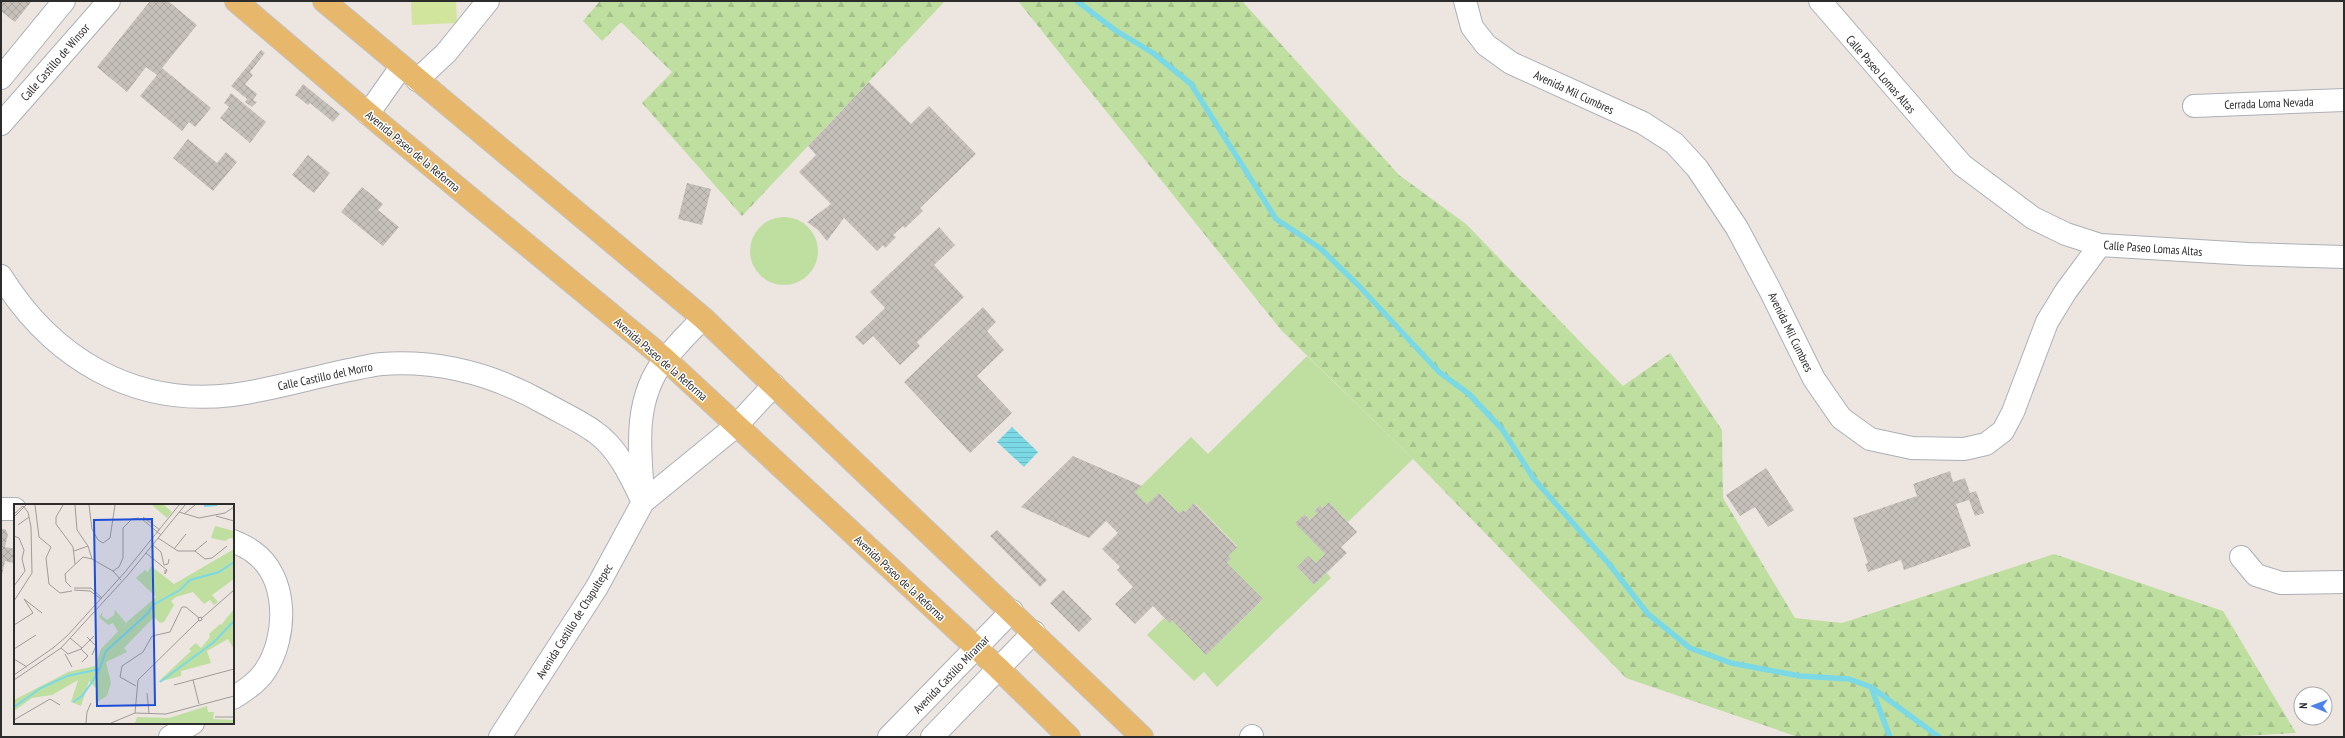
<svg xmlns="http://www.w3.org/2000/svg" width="2345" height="738" font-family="'PT Sans Narrow',sans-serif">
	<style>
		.forest { fill: url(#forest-firs) }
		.garden { fill: #bfdfa1 }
		.pitch { fill: #d1e59d }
		.water { fill: url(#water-rules) }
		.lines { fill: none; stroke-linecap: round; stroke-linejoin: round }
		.stream { stroke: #7bd9e6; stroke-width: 5.5 }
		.building { fill: url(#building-cross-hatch) }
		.minor-casing { stroke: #acb0b7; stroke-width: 24 }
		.major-casing { stroke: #c4c4c4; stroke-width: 24 }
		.minor { stroke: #fff; stroke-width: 22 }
		.major { stroke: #e7b86b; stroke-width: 22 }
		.labels { text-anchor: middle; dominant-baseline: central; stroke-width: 3; stroke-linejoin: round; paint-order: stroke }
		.street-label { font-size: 12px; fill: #2c2c2c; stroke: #fff }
		.inset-river { fill: none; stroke: #7bd9e6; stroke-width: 2 }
		.inset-road { fill: none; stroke: #a09b98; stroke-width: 1 }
		.view { fill: #1d4ed8; fill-opacity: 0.15; stroke: #1d4ed8; stroke-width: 2 }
		.inset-edge { fill: none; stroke: #2c2c2c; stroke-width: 2 }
	</style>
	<defs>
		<pattern id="forest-firs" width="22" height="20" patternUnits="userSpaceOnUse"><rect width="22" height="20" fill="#bfdfa1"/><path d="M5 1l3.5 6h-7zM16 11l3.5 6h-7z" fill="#a4c08b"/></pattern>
		<pattern id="water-rules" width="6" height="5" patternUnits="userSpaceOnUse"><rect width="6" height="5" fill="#7bd9e6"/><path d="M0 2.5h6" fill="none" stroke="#6abac5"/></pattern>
		<pattern id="building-cross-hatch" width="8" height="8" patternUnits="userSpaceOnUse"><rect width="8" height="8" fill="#c6c0bb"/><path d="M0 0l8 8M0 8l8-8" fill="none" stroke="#aaa5a1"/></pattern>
	</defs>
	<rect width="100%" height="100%" fill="#ede5e0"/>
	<path class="forest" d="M600,1h345l-203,215 -100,-113 30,-31 -51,-50 -19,19 -19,-20z
		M1018,1h224l157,174 67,49 157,162 47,-33 52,77 1,68 72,120 47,5 212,-69 169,57 73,122 -76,4h-422l-172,-59 -213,-219 -132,-129z"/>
	<path class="garden" d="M750 251a34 34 0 1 1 68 0a34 34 0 1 1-68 0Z
		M1307,356l106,103 -65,63 -19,-20 -6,6 -3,-3 -6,6 3,2 -7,7 -5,-6 -9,9 29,31 -9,9 -8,-7 -11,11 17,18 13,-12 4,5 -114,109 -13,-15 -10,9 -47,-46 17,-17 5,5 3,-3 34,35 57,-56 -36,-36 4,-4 -3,-3 9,-10 -42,-43 -10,9 -2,-2 -4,3 -20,-20 -12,11 -12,-12 56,-55 17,17z"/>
	<path class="pitch" d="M411,1h45l1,22 -45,2z"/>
	<path class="water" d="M1012,427l26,25 -14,15 -27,-25z"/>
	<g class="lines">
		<path class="stream" d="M1077,1l38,29 38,23 38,31 85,135 44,29 39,38 80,86 30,22 33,35 32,50 75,85 39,50 42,34 41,15 69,13 49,3 22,8 68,50
			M1871,687l19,50"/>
	</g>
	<path class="building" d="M1,1h31l-17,21 -14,-11z
		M150,1h18l29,24 -35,43 49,40 -16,19 -6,-5 -7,9 -42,-35 17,-21 -11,-8 -19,25 -30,-25z
		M261,50l4,3 -15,19 3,3 -8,9 12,10 -4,6 4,2 -5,5 -7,-5 2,-3 -16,-13z
		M869,82l42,42 18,-18 47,48 -56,54 3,3 -18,17 -2,-2 -10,9 3,2 -11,11 -2,-3 -6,6 -33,-33 -17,23 -9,-11 -11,-8 24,-18 -32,-32 17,-17 -8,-9z
		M303,84l37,30 -7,8 -23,-19 -2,2 -13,-10z
		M231,93l35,29 -16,21 -30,-25 9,-11 -5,-4z
		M188,139l29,24 9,-11 11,10 -24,29 -40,-33z
		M308,155l22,18 -16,20 -22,-18z
		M687,183l24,6 -9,36 -24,-6z
		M362,187l21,17 -5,6 21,17 -16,19 -42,-34z
		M939,227l16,18 -21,20 30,32 -47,45 3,4 -20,19 -27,-29 -10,9 -8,-8 30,-29 -15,-16z
		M983,307l13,15 -9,9 17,19 -27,26 35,37 -42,40 -66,-71z
		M1073,456l69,30 -7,6 12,12 12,-11 20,20 4,-3 2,2 9,-9 43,44 -9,9 3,3 -4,4 36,36 -57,56 -34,-35 -3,3 -16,-17 -18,18 -20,-20 18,-17 -16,-17 3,-3 -18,-18 16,-16 -12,-12 -17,17 -68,-31z
		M1766,468l28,42 -26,17 -13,-20 -15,9 -14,-21z
		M1950,471l3,11 12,-4 5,15 6,-2 8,22 -9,3 -6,-16 -13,4 15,42 -67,24 -3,-10 -33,12 -3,-8 3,-1 -15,-45 64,-22 -4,-12z
		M1329,502l28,30 -16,15 6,6 -33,32 -17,-18 11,-11 8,7 9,-9 -30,-31 10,-9 5,6 7,-7 -3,-2 6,-6 3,3z
		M1,529h4l3,5 -3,13 10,2 -2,14 -8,-2 -3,14z
		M997,530l50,50 -7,7 -50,-51z
		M1063,590l29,29 -13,13 -29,-29z"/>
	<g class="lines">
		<defs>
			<path id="minor" d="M1465,1l7,26 14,18 25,18 132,60 31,20 23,25 40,60 33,62 44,89 27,39 29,21 42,9 52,1 22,-5 17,-13 10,-19 34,-90 19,-31 34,-46
				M1820,1l142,164 71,53 33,16 34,11 148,9 96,3
				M1,78l63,-77
				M417,80l29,-27 42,-52
				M2194,106l150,-6
				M368,114l33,-47
				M1,124l108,-123
				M1,276c51,82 132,131 231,119 39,-5 78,-17 117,-25 10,-2 22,-5 33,-6 58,-4 113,11 164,40 16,9 34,17 49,28 23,16 36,45 48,70
				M643,492c-4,-46 -9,-94 22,-133 12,-14 25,-28 38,-41
				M1,509h14
				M233,541c6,3 14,6 19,10 37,25 36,86 13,120 -8,12 -20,20 -32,27
				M2241,557l15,18 25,8 63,-1
				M170,737l23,-14
				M500,737l97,-150 46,-85 93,-76 38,-41
				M889,737l123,-126
				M932,737l102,-105
				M1251,737l1,-1"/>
			<path id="major" d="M236,1l148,126 281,232 333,309 71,69
				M324,1l379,317 439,419"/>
		</defs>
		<use href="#minor" class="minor-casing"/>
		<use href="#major" class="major-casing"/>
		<use href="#minor" class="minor"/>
		<use href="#major" class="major"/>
	</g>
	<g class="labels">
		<g class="street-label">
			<text transform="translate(55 62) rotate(-49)">Calle Castillo de Winsor</text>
			<text transform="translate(1881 74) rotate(49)">Calle Paseo Lomas Altas</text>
			<text transform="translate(1574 92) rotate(25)">Avenida Mil Cumbres</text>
			<text transform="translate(2269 103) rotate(-2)">Cerrada Loma Nevada</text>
			<text transform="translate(413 151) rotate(40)">Avenida Paseo de la Reforma</text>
			<text transform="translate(2153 248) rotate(4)">Calle Paseo Lomas Altas</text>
			<text transform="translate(1791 332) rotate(64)">Avenida Mil Cumbres</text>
			<text transform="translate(661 359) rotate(41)">Avenida Paseo de la Reforma</text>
			<text transform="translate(325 376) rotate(-12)">Calle Castillo del Morro</text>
			<text transform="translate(900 578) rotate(43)">Avenida Paseo de la Reforma</text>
			<text transform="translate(574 621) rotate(-58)">Avenida Castillo de Chapultepec</text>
			<text transform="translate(951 674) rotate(-46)">Avenida Castillo Miramar</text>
		</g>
	</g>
	<g transform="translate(14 504)">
		<rect width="220" height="220" fill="#ede5e0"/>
		<path d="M201,22l19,5v8l-4,-1 -5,3 -14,-3z" fill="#bfdfa1"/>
		<path d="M220,45v30l-22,16 6,7 -4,3 -4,-5 -6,4 -11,-12 -17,5 -5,4 3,4 -10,17 -4,1 -6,-6 -30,31 3,4 -21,10 5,21 -4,13 -10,6 -1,-14 -7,-7 -8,25 -10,-4 7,-22 -26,15 -20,3 -18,13v-11l54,-28 27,-6 6,-17 27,-28 28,-24 -20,-19 9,-8 3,2 3,-6 23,18zM220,105v40l-6,-10 -21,12 4,12 -30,8v5l-23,6 33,-31 -2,-2 7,-6 5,5 9,-11 -1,-3 11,-10 1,1zM193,202l1,6h6l-1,7 21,1v3h-99l2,-6 32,1z" fill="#bfdfa1"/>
		<path d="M138,1h12l8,7 -5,6z" fill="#bfdfa1"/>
		<path d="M101,106l11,13 -8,9 -5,-9 -5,2 -9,-8 4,-6 -1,5 5,4 7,-5z" fill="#bfdfa1"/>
		<path class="inset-river" d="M190,2l13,-1M146,178l54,-40 20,-21M59,198l9,-6 10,-14 8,-14 6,-17 41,-37 6,-9 27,-15 10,-10 29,-8 15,-10M0,203l27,-19 26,-12 33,-7"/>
		<path class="inset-road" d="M21,1l4,32 12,10 -5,11 3,26 11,9 12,-2M49,1l-7,12v7l17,23 2,17M61,1l2,25 11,16 4,13M75,1l3,24 6,11 5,3 7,-5 5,-33M165,8l20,6 26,-5 9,-6M0,10l9,-8M170,10l11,-9M202,12l18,5M0,13l12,-12M129,13l17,13M128,15l19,16M4,21l11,-8M0,32l5,2 5,12 -2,9 3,12 -11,15M144,34l20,13h17l10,8 7,-1 15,-12M139,41l8,7 3,13 4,-1 1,-5M160,45l12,-15M60,47l14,-5M181,47l12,-10M132,49l21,17 -2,4v-4M99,67l6,-4 4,-9v-30l9,-9 7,-1M57,83l-5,-5 -1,-8 18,-17 9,2 21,12 8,9M60,84h17l11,10M60,86l16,1 11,8M0,97l18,-28 -1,-46 -3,-15 -5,-6M187,113l1,3 -3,1 -1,-3zM188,114l32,-28M0,121l19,-12 -9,-14 18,14M73,133l9,9 -4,9M56,134l12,10M47,144l7,6 13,-5 7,7 -6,6M0,145l22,-14M67,145l13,-13M51,150l7,13M0,155l13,8M0,171l39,-27 14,-12 58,-64 54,-67M0,176l47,-32 67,-73 57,-70M179,176l6,24M160,181l60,-16M122,182l-16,-9 2,-11 21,-14 9,-16 18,-4 12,-25h4l13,11M133,189l2,20M121,209l3,-33 61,-60M201,213h19M0,216l36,-21 10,6M72,219l1,-11 4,-9M97,219l24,-10 31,1 68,-18"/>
		<path class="view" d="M138,15l3,186 -58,1 -3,-186z"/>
		<rect width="220" height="220" class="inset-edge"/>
	</g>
	<rect width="2345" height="738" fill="none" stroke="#2c2c2c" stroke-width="4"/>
	<g transform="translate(2313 706) rotate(271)"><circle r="19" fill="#ffffff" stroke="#ababab"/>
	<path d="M0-3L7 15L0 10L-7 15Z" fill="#4d82ed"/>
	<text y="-6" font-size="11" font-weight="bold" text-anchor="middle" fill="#2c2c2c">N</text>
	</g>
</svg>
